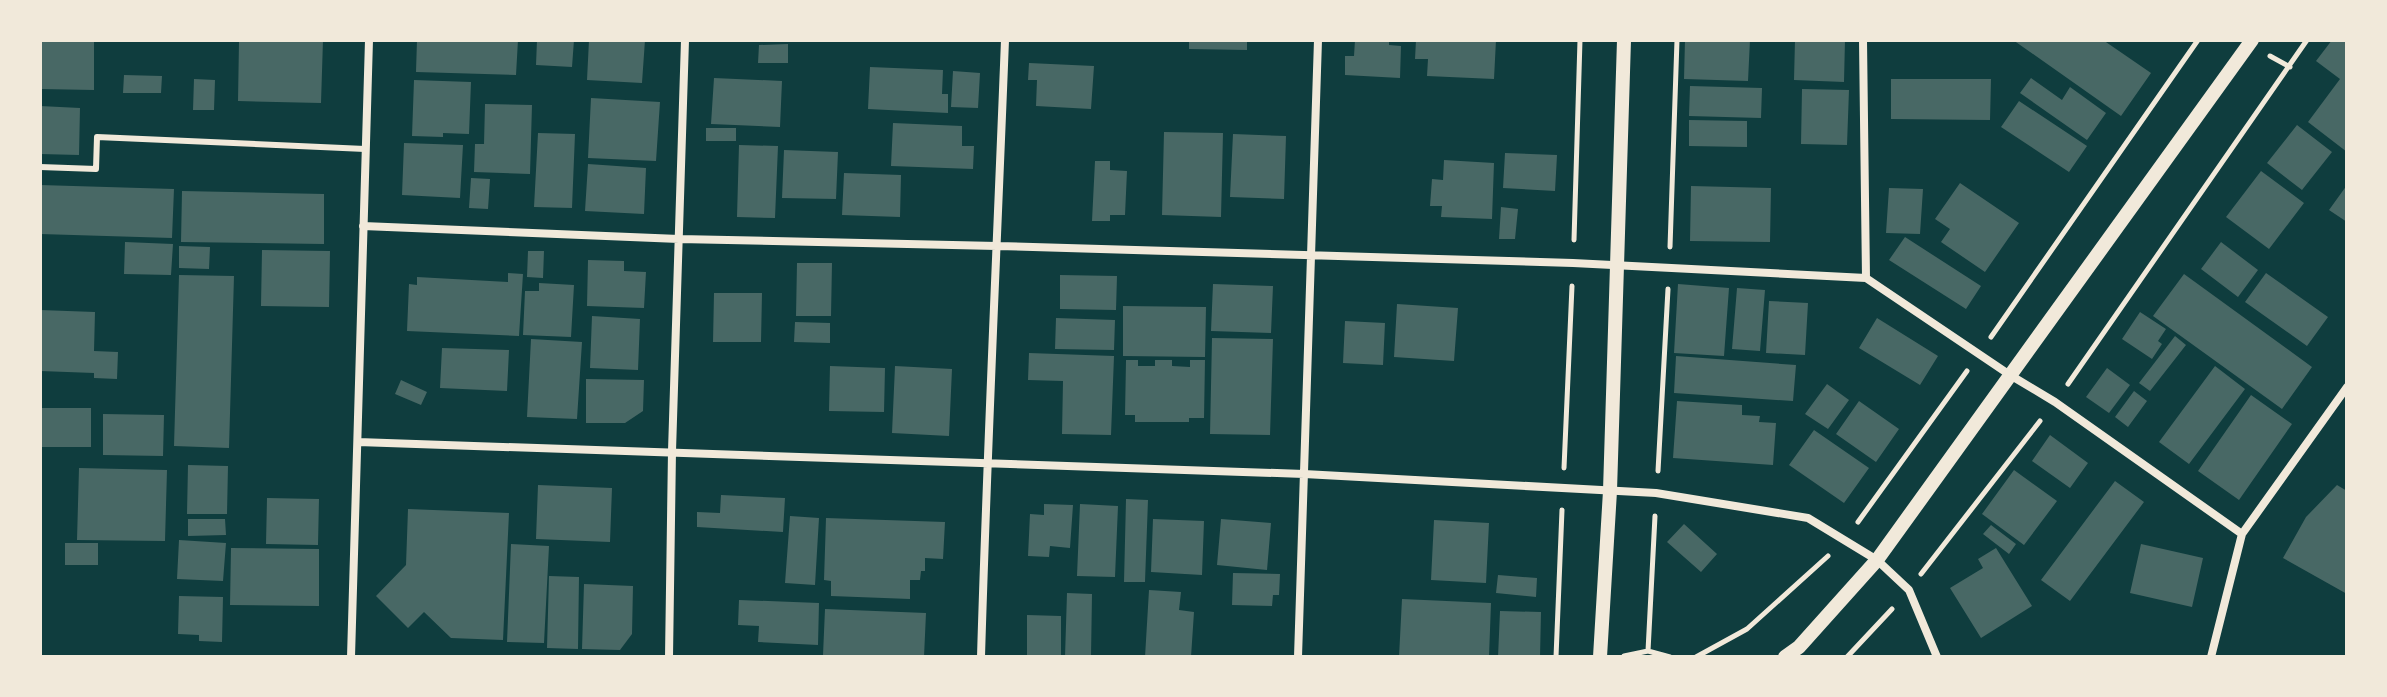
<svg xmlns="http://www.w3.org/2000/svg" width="2387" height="697" font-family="Lato,sans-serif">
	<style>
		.building { fill: #486865 }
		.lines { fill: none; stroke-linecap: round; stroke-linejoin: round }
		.path { stroke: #f1e9da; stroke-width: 5 }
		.service { stroke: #f1e9da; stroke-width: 6 }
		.minor { stroke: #f1e9da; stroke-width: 8 }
		.tertiary { stroke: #f1e9da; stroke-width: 14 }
	</style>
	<rect width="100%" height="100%" fill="#0f3d3e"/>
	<path class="building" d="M40,40h54v50l-54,-1z
		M294,40h29l-2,63 -83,-2 1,-60 55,1z
		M417,40h101l-2,35 -100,-3z
		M537,40h37l-2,27 -36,-2z
		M589,40h56l-3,43 -55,-3z
		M1189,40h58v10l-58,-1z
		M1355,40h34v5l12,1 -1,32 -55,-3v-19h9z
		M1416,40h80l-2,39 -67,-3 1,-17h-13z
		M1685,40h65l-2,41 -64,-2z
		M1795,40h50l-1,42 -50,-2z
		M2013,40h90l48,33 -30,43z
		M2332,40h15v112l-39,-30 32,-43 -24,-18z
		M788,44v19h-30l1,-18z
		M1029,63l65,3 -3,43 -55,-3 1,-26h-9z
		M870,67l73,3 -1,24h6v19l-80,-4z
		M953,71l27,2 -2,35 -27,-1z
		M124,75l38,1 -1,17h-38z
		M714,78l68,3 -2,46 -69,-3z
		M2031,78l31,22 8,-13 36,26 -19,27 -67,-47z
		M194,79l21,1 -1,30h-21z
		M1891,79h100l-1,41 -99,-1z
		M414,80l57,2 -2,52 -26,-1v4l-31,-1z
		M1690,86l72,2 -1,30 -72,-2z
		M1802,89l47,1 -2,55 -46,-1z
		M591,98l69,4 -4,59 -68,-3z
		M2019,101l68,45 -18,26 -68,-45z
		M485,104l47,1 -2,69 -56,-2 1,-28h9z
		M40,106l40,2 -1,47 -39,-1z
		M1689,120l58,1v26l-58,-1z
		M893,123l69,3v20h12l-1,23 -82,-3z
		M2297,125l35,27 -30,38 -35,-27z
		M706,128h30v13h-30z
		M1164,132l59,1 -2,84 -59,-2z
		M538,133l37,1 -3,74 -38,-1z
		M1233,134l53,2 -2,63 -54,-2z
		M404,143l59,2 -3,53 -58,-3z
		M739,145l39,1 -3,72 -38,-1z
		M784,150l54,2 -2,47 -54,-1z
		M1505,153l52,2 -2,36 -52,-3z
		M1444,160l50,3 -2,56 -51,-2 1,-11h-12l2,-27 11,1z
		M1095,161h15v9l17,1 -2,44h-15v6h-18z
		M588,164l58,4 -2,46 -59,-3z
		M2261,171l43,32 -35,46 -43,-32z
		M844,173l57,2 -1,42 -58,-2z
		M471,178l19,1 -2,30 -19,-1z
		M1960,183l59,40 -34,49 -44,-30 9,-13 -15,-10z
		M40,185l134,4 -2,49 -132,-4z
		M2347,185v37l-18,-12z
		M1691,186l80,2 -1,54 -80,-1z
		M1889,188l34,1 -3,45 -34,-1z
		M182,191l142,3v50l-143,-2z
		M1501,207l17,2 -3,30h-16z
		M1905,237l76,49 -15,23 -77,-49z
		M125,242l48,2 -2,31 -47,-1z
		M2221,242l37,28 -20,27 -37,-28z
		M179,246l31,1 -1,22 -30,-1z
		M262,250l68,1 -1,56 -68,-1z
		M528,251h16l-1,27 -16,-1z
		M588,260l36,1v10l22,1 -2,36 -57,-2z
		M797,263h35l-1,53h-35z
		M508,273l15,1 -4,62 -112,-5 2,-47 8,1v-8l91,5z
		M2266,273l62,44 -21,29 -62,-44z
		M2184,274l128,93 -30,42 -129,-93z
		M179,275l55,1 -5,172 -55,-2z
		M1060,275l57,1 -1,34 -56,-1z
		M539,283l35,2 -3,52 -48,-2 2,-44h14z
		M1213,284l60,2 -2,47 -60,-2z
		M1678,284l51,4 -5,68 -50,-3z
		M1737,288l28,2 -5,61 -28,-2z
		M714,293h48l-1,49h-48z
		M1769,301l39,2 -3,52 -39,-2z
		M1397,304l61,4 -4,53 -60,-4z
		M1123,306l83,1 -1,50 -82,-1z
		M40,310l55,2 -1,39 24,1 -1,27 -23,-1v-5l-54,-2z
		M2140,312l26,17 -8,12 4,3 -10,15 -30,-20z
		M592,316l48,3 -2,51 -48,-2z
		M1056,318l59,2 -1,30 -59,-1z
		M1877,318l61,38 -18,29 -61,-37z
		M1345,321l40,2 -2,42 -40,-2z
		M795,322l35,1v20l-36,-1z
		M2175,336l11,9 -36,46 -11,-8z
		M1212,338l61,1 -3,96 -60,-1z
		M531,339l51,3 -5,77 -50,-2z
		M442,348l67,2 -2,41 -67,-3z
		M1029,353l85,3 -3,79 -49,-1 1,-53 -35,-1z
		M1676,356l120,9 -3,36 -119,-8z
		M1126,360h12v6h17v-6h17v6l18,1v-7h15l-1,58h-15v4h-54v-7h-10z
		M830,366l55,2 -1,44 -55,-1z
		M895,366l57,3 -3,67 -57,-3z
		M2215,366l30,23 -56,75 -30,-22z
		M2107,368l23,17 -21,28 -23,-16z
		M586,379l58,1 -1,31 -18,12h-39z
		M401,380l26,12 -6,13 -26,-11z
		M1827,384l22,16 -21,29 -23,-15z
		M2134,391l13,10 -19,26 -13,-10z
		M2251,395l41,29 -53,76 -41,-29z
		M1677,401l65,4v10l18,1 -1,6 17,1 -3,42 -100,-7z
		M1859,401l40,28 -23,33 -40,-28z
		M40,408h51v39h-51z
		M103,414l61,1 -1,41 -60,-1z
		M1814,430l55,38 -25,35 -55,-38z
		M2050,435l38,28 -18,25 -38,-27z
		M188,465l40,1 -1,48h-40z
		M79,468l88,2 -2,71 -88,-1z
		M2014,470l43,31 -33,44 -42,-31z
		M2115,481l29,21 -74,99 -29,-21z
		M538,485l74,3 -2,54 -74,-3z
		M2337,485l10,6v103l-64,-36 23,-41z
		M721,495l64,3 -2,34 -86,-5v-15l23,1z
		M267,498l52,1 -1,46 -52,-1z
		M1126,499l22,1 -3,82h-21z
		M1044,504l29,1 -3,43 -20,-2 -1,11 -21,-1 2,-42 14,1z
		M1080,504l38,2 -3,71 -38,-1z
		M408,509l101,4 -6,127 -52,-2 -27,-26 -16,16 -32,-32 30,-31z
		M790,516l29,2 -4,67 -30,-2z
		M826,518l119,4 -2,37 -18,-1v13h-4l-1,9h-10v19l-79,-3v-15l-7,-1z
		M188,519h37l1,16 -38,1z
		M1153,519l51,2 -2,54 -51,-3z
		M1221,519l50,4 -4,47 -50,-5z
		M1434,520l55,3 -3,60 -55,-3z
		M1684,524l33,30 -16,18 -34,-30z
		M1991,525l25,19 -7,10 -26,-20z
		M179,540l47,3 -3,38 -46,-2z
		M65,543h33v22h-33z
		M511,544l38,2 -5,97 -37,-1z
		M2141,544l62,14 -11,49 -62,-14z
		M231,548l88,1v57l-89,-1z
		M1996,548l36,58 -51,32 -31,-50 33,-20 -5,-9z
		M1233,573l47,1 -1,21h-6l-1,11 -40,-1z
		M1498,575l39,3 -1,19 -40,-4z
		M549,576l30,1 -1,72 -31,-1z
		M584,584l49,2 -1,48 -12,16 -38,-1z
		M1149,590l32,2 -2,18 15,2 -3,45h-46z
		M1067,593l25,1 -1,63h-26z
		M179,596l44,1 -1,45 -23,-1v-6l-21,-1z
		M1402,599l89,4 -2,54h-90z
		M739,600l80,3 -1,42 -60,-3 1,-16 -21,-1z
		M825,609l101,4 -2,44 -101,-2z
		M1500,611l41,1 -1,45h-42z
		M1027,615l34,1v41h-34z"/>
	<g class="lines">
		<path class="path" d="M2270,56l20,11
			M1574,240l6,-200
			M1670,247l7,-207
			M1991,337l207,-297
			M2068,384l239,-344
			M1564,468l8,-182
			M1658,471l10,-182
			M1655,516l-7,135 22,6
			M1858,522l109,-151
			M1921,574l119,-153
			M1624,656l24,-5
			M1556,657l6,-147
			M1696,657l51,-28 81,-73
			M1847,657l45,-48"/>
		<path class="service" d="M40,167l56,2 1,-32 268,12"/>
		<path class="minor" d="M1863,40l3,238 144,97 45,27 187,132
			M363,226l316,13 318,7 576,17 293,15
			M358,442l946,32 352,19 152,25 69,42 32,30 28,67
			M351,657l18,-617
			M669,657l3,-206 13,-411
			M981,657c6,-206 16,-411 24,-617
			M1298,657l20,-617
			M2211,657l31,-123 105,-147"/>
		<path class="tertiary" d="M1600,657l10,-166 14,-451
			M1785,657l14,-10 78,-87 375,-520"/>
	</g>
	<rect width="2387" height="697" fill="none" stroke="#f1e9da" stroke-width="84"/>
</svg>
